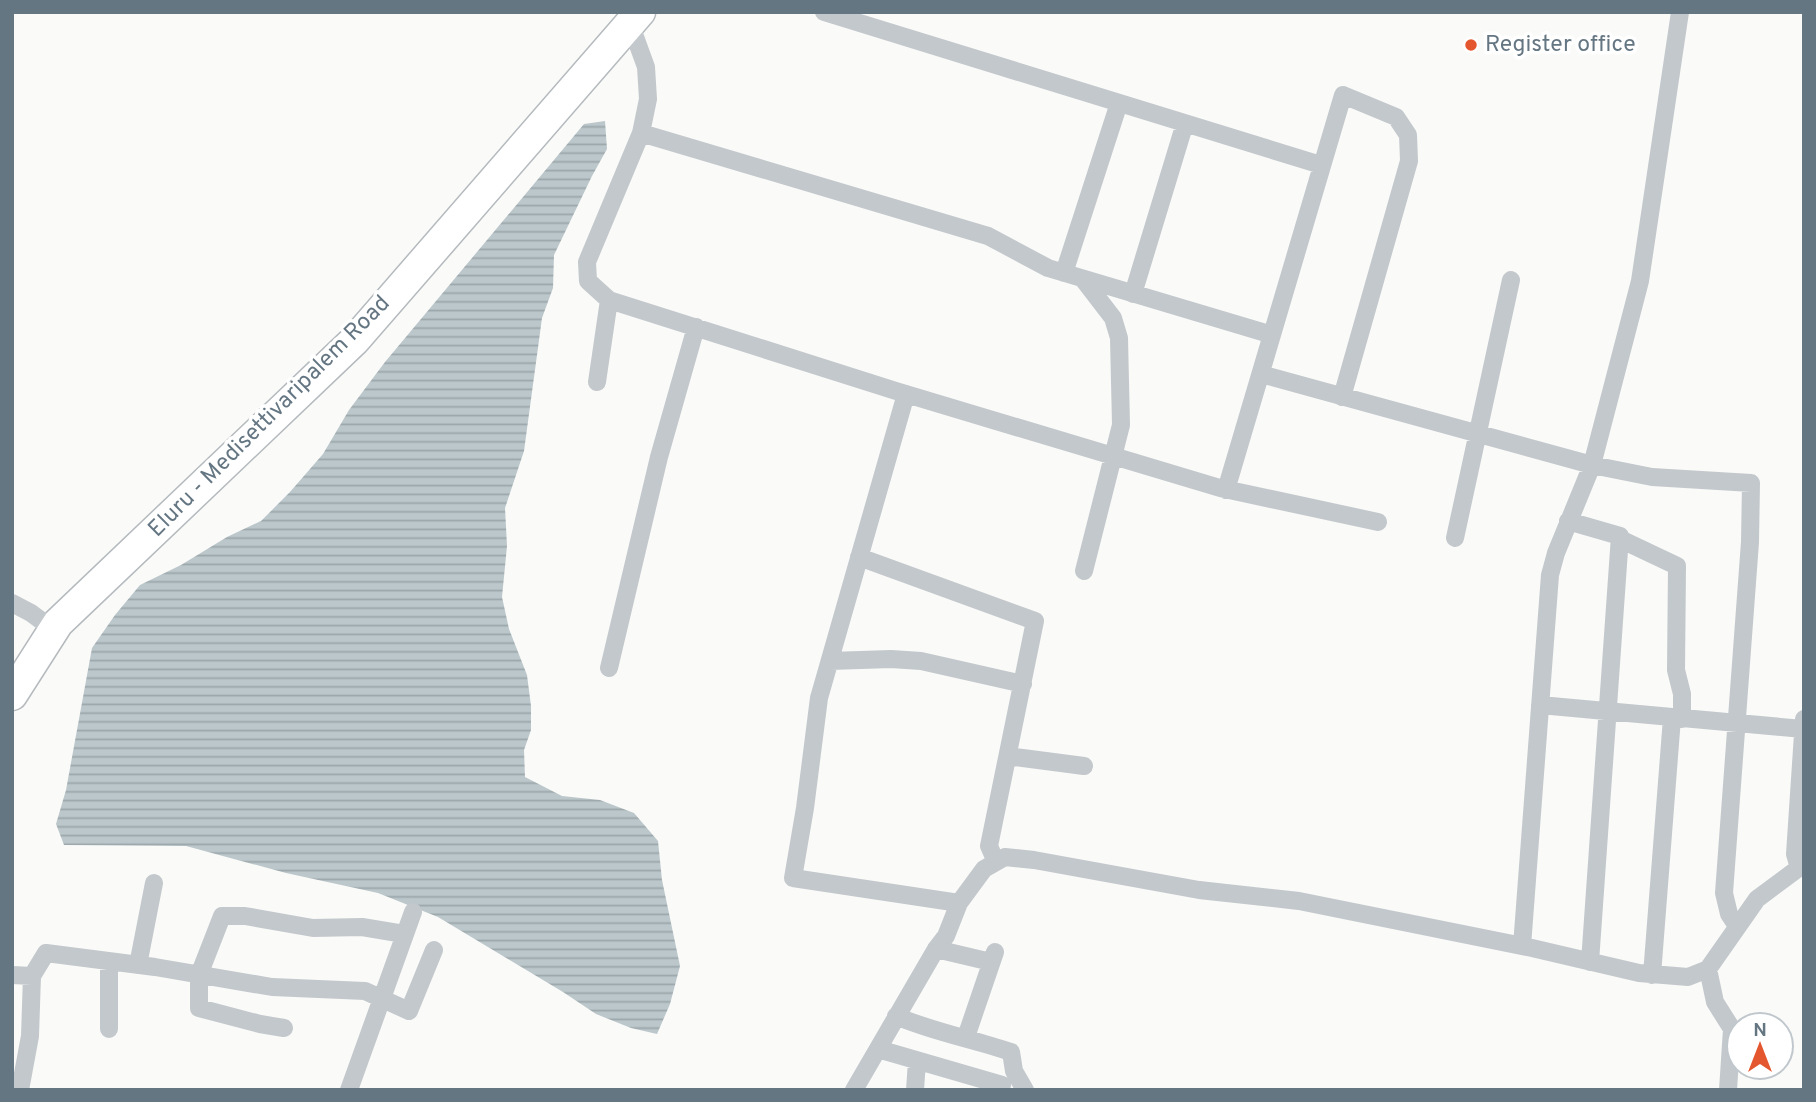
<svg xmlns="http://www.w3.org/2000/svg" width="1816" height="1102" font-family="Overpass,sans-serif">
	<style>
		.water { fill: url(#water-rules) }
		.lines { fill: none; stroke-linecap: round; stroke-linejoin: round }
		.primary-casing { stroke: #b5babe; stroke-width: 33 }
		.minor { stroke: #c3c8cc; stroke-width: 18 }
		.primary { stroke: #fff; stroke-width: 30 }
		.poi-dot { fill: #e4572e; stroke: #fff; stroke-width: 2.5 }
		.labels { text-anchor: middle; dominant-baseline: central; stroke-width: 7; stroke-linejoin: round; paint-order: stroke }
		.poi-label { font-size: 23px; fill: #657683; stroke: #fff; text-anchor: start }
		.street-label { font-size: 23px; fill: #657683; stroke: #fff }
	</style>
	<defs>
		<pattern id="water-rules" width="6" height="5" patternUnits="userSpaceOnUse" patternTransform="scale(1.75)"><rect width="6" height="5" fill="#bbc7cb"/><path d="M0 2.5h6" fill="none" stroke="#9ca6aa"/></pattern>
	</defs>
	<rect width="100%" height="100%" fill="#fafaf8"/>
	<path class="water" d="M605,121l2,28 -15,27 -38,79 -1,33 -11,30 -18,133 -19,57 2,38 -5,51 7,32 18,46 4,31v24l-7,20 1,27 37,19 38,4 34,13 24,28 4,39 18,86 -10,38 -13,30 -26,-6 -35,-14 -33,-22 -125,-75 -60,-24 -92,-20 -100,-27 -122,-1 -8,-21 10,-34 26,-142 23,-33 25,-30 41,-20 46,-28 34,-16 29,-29 33,-38 26,-44 36,-48 199,-238z"/>
	<g class="lines">
		<defs>
			<path id="primary" d="M12,695l46,-72 297,-283 285,-328"/>
		</defs>
		<use href="#primary" class="primary-casing"/>
		<path class="minor" d="M824,12l497,153
			M630,23l16,44 2,32 -7,34 -54,129 1,19 21,19 287,91 324,97 158,34
			M641,133l347,103 60,32 224,67
			M1064,273l55,-170
			M1083,279l30,39 6,20 2,87 -37,146
			M1133,294l52,-171
			M1261,374l331,91 60,12 99,6 -1,59 -26,351 5,21 8,12
			M597,382l12,-82
			M906,394l-87,304 -14,110 -12,70 166,25
			M1226,490l117,-395 53,22 12,18 1,26 -67,236
			M1568,521l52,15 -30,426
			M1455,538l56,-258
			M1620,539l57,27 -1,104 6,24v25
			M859,557l176,64 -46,225 7,16
			M12,603l19,10 23,17
			M830,661l61,-2 30,2 102,23
			M609,668l50,-211 37,-130
			M1540,705l263,24
			M1008,756l76,10
			M1799,868l-4,-14 9,-135
			M1522,946l28,-371 6,-22 36,-88 48,-184 40,-269
			M936,949l55,13
			M109,961v68
			M138,965l16,-82
			M1708,969l7,33 17,27 -4,61
			M12,975l20,1
			M1652,975l20,-257
			M896,1016c37,16 77,23 115,36l3,19 11,19
			M284,1028l-24,-4 -61,-16v-33l23,-59h23l68,12 49,-1 42,7
			M966,1037l29,-85
			M878,1049l124,36
			M20,1090l10,-54 2,-60 14,-23 109,14 117,20 93,4 44,20 25,-61
			M349,1090l64,-178
			M854,1090l82,-141 10,-13 13,-33 25,-34 21,-12 29,3 165,30 100,11 233,47 107,25 49,4 20,-8 49,-70 47,-35
			M915,1090l2,-29"/>
		<use href="#primary" class="primary"/>
	</g>
	<circle class="poi-dot" cx="1471" cy="45" r="7"/>
	<g class="labels">
		<g class="poi-label">
			<text x="1485" y="45">Register office</text>
		</g>
		<g class="street-label">
			<text transform="translate(270 417) rotate(-45)">Eluru - Medisettivaripalem Road</text>
		</g>
	</g>
	<rect width="1816" height="1102" fill="none" stroke="#657683" stroke-width="28"/>
	<g transform="translate(1760 1046)"><circle r="33" fill="#ffffff" stroke="#c1c8cd" stroke-width="2"/>
	<path d="M0-5L12 26L0 18L-12 26Z" fill="#e4572e"/>
	<text y="-10" font-size="19" font-weight="bold" text-anchor="middle" fill="#657683">N</text>
	</g>
</svg>
